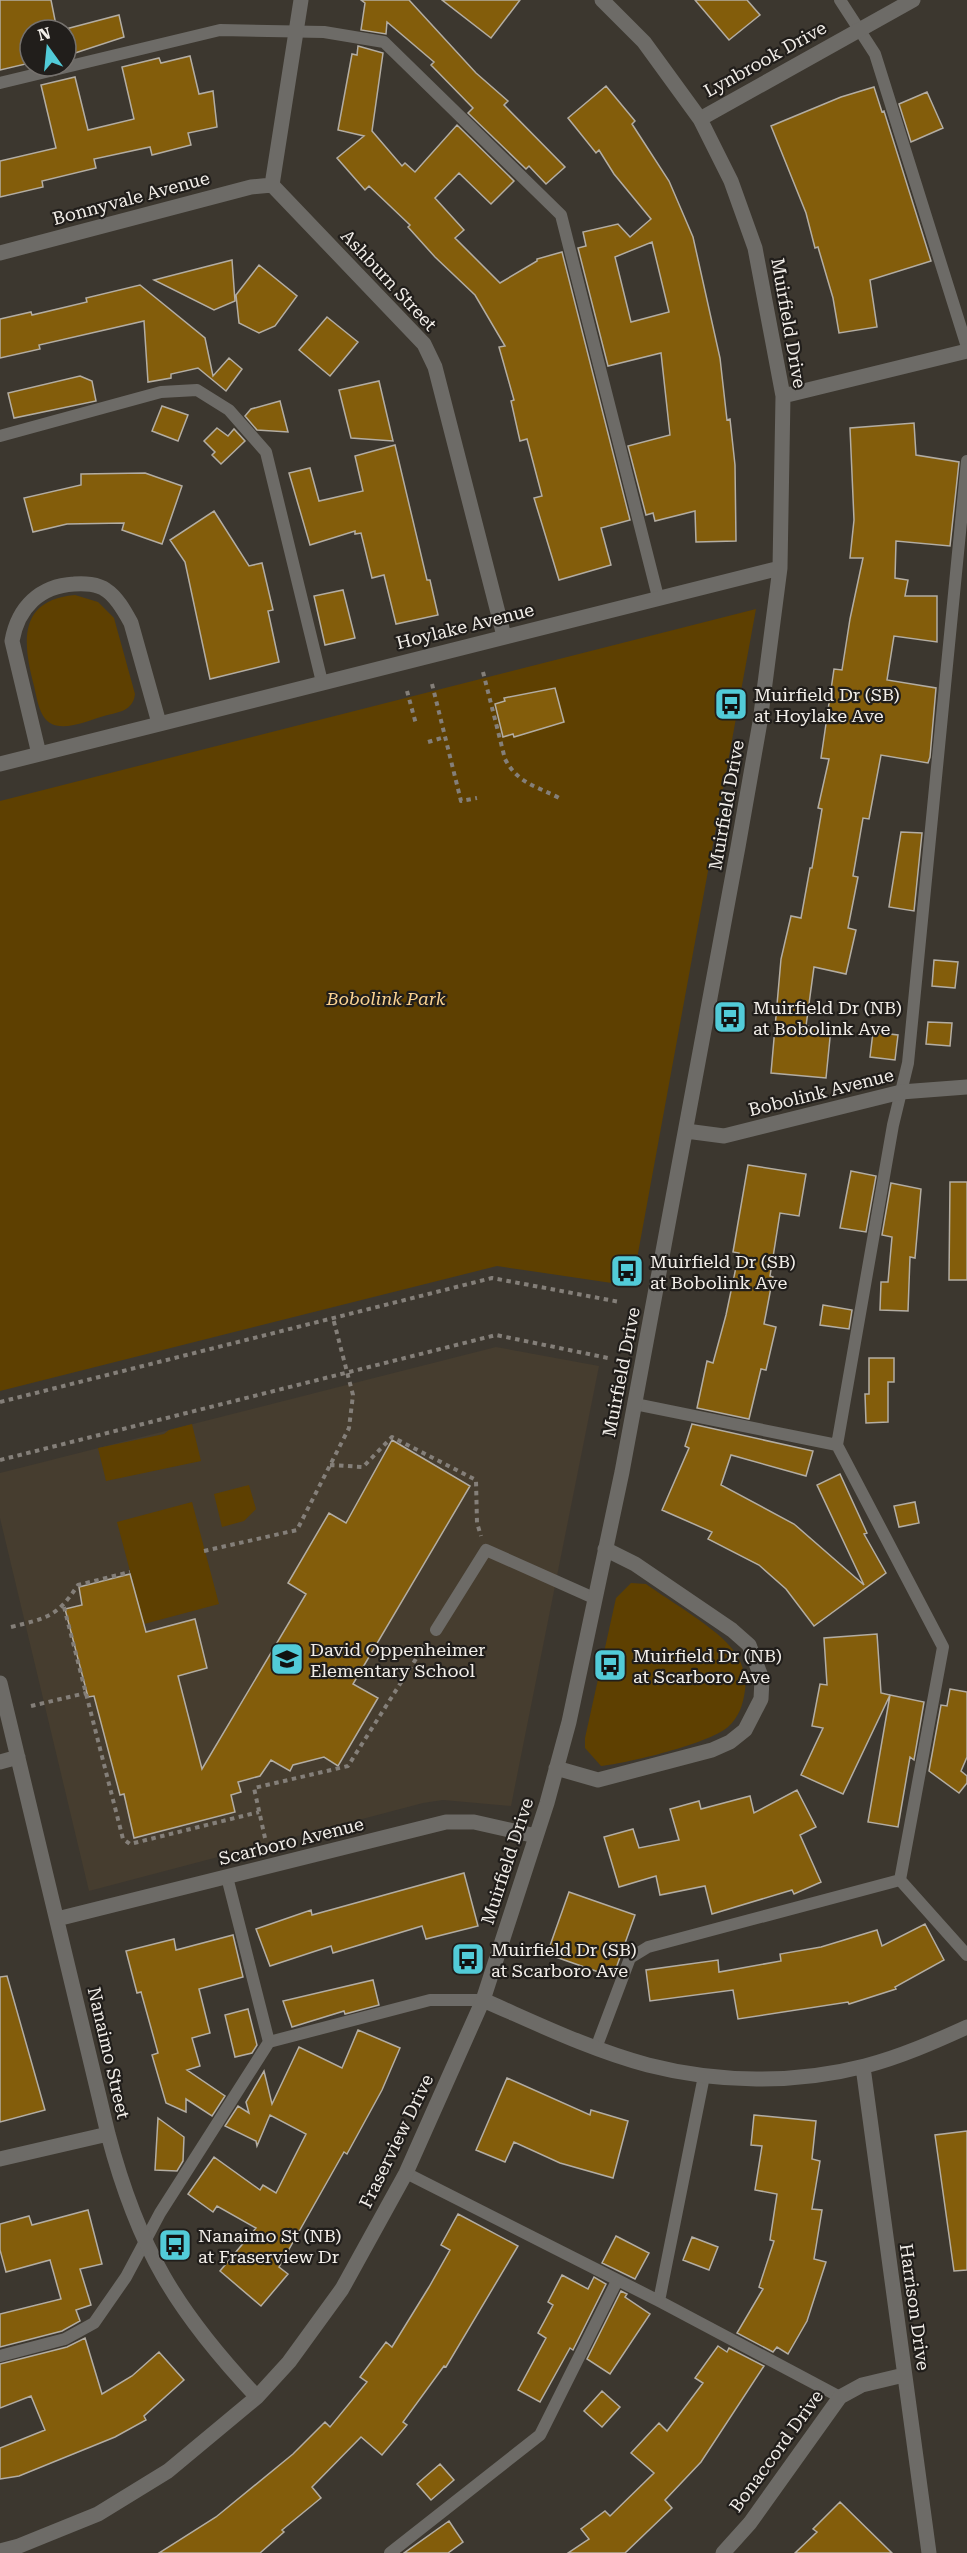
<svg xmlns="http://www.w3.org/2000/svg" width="967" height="2553" font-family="'Roboto Serif',serif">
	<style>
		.built { fill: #463d2f }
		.green { fill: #5e4001 }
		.building { fill: #835d0b; stroke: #b3ada3; stroke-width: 1.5; fill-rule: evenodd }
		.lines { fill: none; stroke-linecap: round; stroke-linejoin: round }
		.path { stroke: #847f79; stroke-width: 4; stroke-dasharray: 4.5 4.5; stroke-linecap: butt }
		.lane { stroke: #6d6b67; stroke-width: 12 }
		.street { stroke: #6d6b67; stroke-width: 15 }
		.labels { text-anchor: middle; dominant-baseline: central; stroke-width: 4.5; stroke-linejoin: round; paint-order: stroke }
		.street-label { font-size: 18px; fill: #f2eee9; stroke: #211e1b }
		.poi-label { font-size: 18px; fill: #f2eee9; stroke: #211e1b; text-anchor: start }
		.park-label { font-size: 18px; font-style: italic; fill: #fad291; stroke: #211e1b }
	</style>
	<rect width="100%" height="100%" fill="#3c372f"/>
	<path class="built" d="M496,1347l103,19 -88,440 -68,-6 -20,3 -334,88 -89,-373v-45z"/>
	<path class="green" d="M75,595l23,7 16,16 21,76c-2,17 -16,18 -31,22 -14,4 -40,16 -54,7 -11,-7 -13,-25 -16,-37 -11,-42 -17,-86 41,-91z
		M756,609l-124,677 -135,-20 -497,125v-590z
		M192,1424l9,37 -95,20 -8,-33 66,-14 5,-4z
		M249,1485l7,24 -12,12 -22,6 -8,-33z
		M192,1502l27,102 -75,20 -27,-102z
		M631,1583l15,1c25,18 71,44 88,67 8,11 13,26 11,39 -2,15 -6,27 -17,37 -20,17 -100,36 -127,39l-16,-18v-10l31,-140z"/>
	<path class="building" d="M0,0h51l6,30h-27v33l-30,7z
		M361,0h48l67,73 32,28 -4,4 61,62 -19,17 -17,-18 -3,3 -58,-56 5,-5 -42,-43 3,-3 -47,-40 -1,12 -25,-4 4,-27z
		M442,0h78l-29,38z
		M695,0h52l13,15 -31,25z
		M119,15l5,22 -55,18 -3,-25h-4z
		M358,46l25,7 -11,78 30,35 3,-3 10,9 42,-47 57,56 -23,23 -32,-31 -24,25 29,32 -9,8 45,45 37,-22v-2l25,-7 68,268 -29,8 10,37 -52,15 -25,-82 8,-2 -15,-57 -7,2 -9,-40 3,-1 -15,-53 6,-1 -30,-51 -40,-38 -27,-30 2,-2 -41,-39 -4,4 -28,-32 27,-22 -26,-6 14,-76 5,1z
		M190,56l9,38 14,-3 4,36 -29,6 3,12 -39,10 -2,-8 -56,12 2,9 -54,13 1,6 -43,10v-36l56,-13 -15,-63 34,-8 13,53 46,-11 -12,-52 37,-9 2,5z
		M606,86l29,35 -3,3 37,57 24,56 27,121 7,62 3,-1 5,46 1,76 -40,1 -1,-31 -40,10 -2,-8 -7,2 -18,-69 42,-11 -9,-82 -53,13 -30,-118 8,-2 -3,-14 35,-8 12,13 21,-18 -37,-45 -15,-24 -3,3 -28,-35zM652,242l17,70 -38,10 -16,-65z
		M874,87l8,25 2,-1 47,150 -61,19 7,47 -38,6 -6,-35 -15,-51 -3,1 -9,-35 -35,-87 70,-29z
		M927,92l16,36 -32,14 -12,-38z
		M232,260l3,41 -21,9 -60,-30z
		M259,265l38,31 -22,30 -16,7 -20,-10 -3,-28z
		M140,285l65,53 8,38 16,-18 13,11 -16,22 -28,-23 -27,6v4l-23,4 -4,-61 -105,24 1,4 -40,9v-39l31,-7 1,3 55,-13 -1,-4z
		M327,317l31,25 -28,34 -31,-26z
		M80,376l12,5 4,20 -82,17 -6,-25z
		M379,381l14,60 -42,-3 -12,-48z
		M280,401l8,31 -31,-2 -12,-14 6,-7z
		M162,406l26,9 -10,26 -26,-10z
		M914,423l2,32 43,7 -9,84 -54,-5 -1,37 13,2 -3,16h32v46l-43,-6 -7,44 49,8 -6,69 -2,6 -47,-8 -12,64 -6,-1 -10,58 5,1 -10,51 8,2 -10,44 -32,-7 -8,59 25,2 -5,50 -55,-5 10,-114 10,-43 10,2 9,-50h2l10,-59 -4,-1 11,-49 -8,-1 13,-89 8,1 8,-51 13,-61h-13l4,-38 -4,-92z
		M217,428l11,8 6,-7 11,12 -24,23 -9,-9 3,-3 -11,-11z
		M395,445l32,135h3l8,35 -42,9 -12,-49 -12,3 -11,-45 -6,1v-3l-45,14 -21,-72 21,-5 9,33 44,-10 -8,-35z
		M145,473l37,13 -20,58 -40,-14 2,-7 -57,1 -34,8 -9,-34 57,-13v-11z
		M214,511l35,55 13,-3 11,47 -5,1 11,51 -69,17 -25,-117 -15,-22z
		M343,590l12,48 -30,7 -11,-49z
		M555,688l9,34 -50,15 -1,-3 -10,3 -8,-33 10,-3 -1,-3z
		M901,832l21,1 -8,78 -25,-4z
		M934,960l24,2 -3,26 -23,-2z
		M928,1022l24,1 -2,23 -24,-2z
		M873,1032l25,3 -3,25 -25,-3z
		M748,1165l58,9 -7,42 -19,-3 -10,63 3,1 -9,47 12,3 -10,43 -5,-1 -12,50 -52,-11 10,-47 6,2 13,-48 13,-62 -6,-1z
		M851,1171l25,5 -10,56 -26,-4z
		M950,1182h17v98h-18z
		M891,1183l30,6 -6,69 -5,-1 -2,54 -28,-1 1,-28h7l4,-45 -10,-2z
		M823,1305l29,5 -3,19 -29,-4z
		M869,1358h25v24h-6v40l-22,1 -1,-29h4z
		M692,1424l121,27 -7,25 -75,-21 -10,30 73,39 70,61 -47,-100 23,-11 27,59 -3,1 22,39 -72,53 -28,-37 -27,-24 -51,-26 4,-7 -50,-22 27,-62 -4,-2z
		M392,1440l78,46 -117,198 25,14 -40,68 -14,-9 -31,8 -3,6 -19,-11 -11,16 -22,6 3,10 -10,3 4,17 -101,26 -10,-44 -4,1 -26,-99 -6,1 -23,-88 17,-4 -3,-18 51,-13 16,58 49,-13 12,49 -29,8 24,93 104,-175 -18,-11 41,-70 17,10z
		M915,1502l4,21 -20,4 -5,-21z
		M877,1634l4,59 9,2 -47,99 -42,-19 22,-47 -11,-2 8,-42 7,1 -3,-47z
		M950,1689l17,3v65l-6,14 6,5v7l-8,10 -30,-22 12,-66 6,1z
		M890,1695l34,7 -10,58 -4,-3 -12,70 -30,-5z
		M797,1790l19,37 -16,8 21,47 -27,12 -2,-4 -80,24 -7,-28 -45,9 -4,-19 -37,11 -15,-50 29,-8 6,19 40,-8 -9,-31 29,-8 2,8 49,-13 4,17z
		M464,1873l14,53 -52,13 -4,-13 -89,27 -2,-7 -61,20 -14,-37 55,-19 1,5z
		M569,1892l66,23 -22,62 -66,-23z
		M925,1924l19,36 -49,27 1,2 -47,15 -1,-2 -110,17 -5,-29 -83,11 -4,-31 72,-10 1,12 62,-11 -1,-7 41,-7 56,-17 5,16z
		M233,1935l10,42 -44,12 11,44 -18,5 8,28 -13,4 38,26 -13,20 -26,-17v13l-20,-9 -14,-48 6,-2 -17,-61 -4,1 -11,-42 48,-12 2,11z
		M7,1976l38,134 -45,12v-145z
		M373,1980l6,25 -34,9 -1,-3 -52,16 -9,-26z
		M248,2009l9,36 -5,8 -17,4 -10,-42z
		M358,2030l42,18 -18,42 -35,64 -3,-2 -65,115 9,7 -27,32 -41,-35 36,-43 -39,-22 -4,6 -25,-18 26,-37 46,33 3,-5 13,8 30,-59 -36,-19 -13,31 -1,-5 -31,-15 13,-20 11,7 -3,-11 18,-31 8,33 27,-57 43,21z
		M507,2078l83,37 1,-5 37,11 -15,57 -53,-15 -46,-21 -9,20 -29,-12z
		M754,2115l62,6 -4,38 8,2 -8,48 10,1 -8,49 12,3 -19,59 -19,33 -11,-7 -4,5 -36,-19 26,-44 -4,-2 15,-46 -4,-1 7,-46 -22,-4 7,-44 -11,-1z
		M158,2118l26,19 -1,24 -6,10 -22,-1z
		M967,2131v139l-13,1 -19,-136z
		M88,2210l14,54 -22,5 11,36 -15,5 4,11 -18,10 -62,16v-33l61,-15 -11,-39 -44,12 -6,-22v-26l29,-8 3,9z
		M458,2214l60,32 -72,121 -2,-1 -41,56 4,3 -25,30 -21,-18 -49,50 9,11 -39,32 2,2 -24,21h-101l57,-36 77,-63 32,-32 5,5 37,-45 -7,-5 26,-35 6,5 37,-60 21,-37 -9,-5z
		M616,2236l33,17 -14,26 -33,-16z
		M692,2237l26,10 -9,23 -26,-10z
		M562,2275l26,14 6,-12 12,7 -33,66 -3,-2 -30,54 -22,-12 28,-52 -8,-5 15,-28 -5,-3z
		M621,2291l6,3 -2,3 25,17 -40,60 -23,-15z
		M85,2338l17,56 30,-18 27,-24 25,28 -40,36 2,4 -31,17 -96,39 -19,3v-31l45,-18 -14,-34 -31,12v-44l67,-17z
		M718,2346l9,6 2,-4 35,18 -63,96 -36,38 7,8 -47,45h-57l21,-14 -8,-10 24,-18 5,5 44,-43 -23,-20 28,-30 8,8 36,-48 -8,-5z
		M602,2391l18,16 -18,20 -18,-16z
		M440,2464l14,16 -23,20 -14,-16z
		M840,2502l52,51h-97l22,-21 -4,-3z
		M449,2521l14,21 -15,11h-44z"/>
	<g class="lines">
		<path class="path" d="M483,672l22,87c13,25 32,27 54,39
			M432,684l29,117 16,-3
			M407,691l9,33
			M428,742l17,-5
			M0,1402l492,-124 128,24
			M0,1460l496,-125 112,23
			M330,1465l33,2 29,-30 84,43 1,43 4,13
			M204,1551l93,-21 52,-102 4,-33 -20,-77
			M64,1607l59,232 7,5 129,-32
			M11,1627c36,-9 46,-10 67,-42l52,-13
			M31,1706l55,-13
			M265,1838l-11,-50 94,-22 78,-123"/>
		<path class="lane" d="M840,0l35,54 92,293
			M0,83l220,-53 104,2 60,10 177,173 97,382
			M0,436l161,-44 36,-2 32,20 37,42 56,230
			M635,1404l202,41
			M436,1630l50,-80 110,49
			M227,1877l42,165
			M900,1880l43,-233 -106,-202 56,-320 15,-62 59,-602
			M900,1880l67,75
			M596,2048l34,-90 18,-11 252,-67
			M406,2173l253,128 181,96
			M659,2301l45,-225
			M0,2356l65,-17 29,-16 32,-46 34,-64 109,-171 161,-42h53
			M390,2553l150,-118 77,-154"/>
		<path class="street" d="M301,0l-29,185 152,159 11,23 69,269
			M700,119l213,-119
			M0,253l251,-66 21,-2
			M783,396l184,-45
			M39,754l-27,-113c6,-34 28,-55 62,-57 10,-1 24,0 32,6 11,7 19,22 25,33l28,100
			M0,764l780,-196
			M686,1131l38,5 177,-44 66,-5
			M0,1683l108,451c30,114 68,177 149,263
			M0,1762l18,-5
			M556,1768l42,12 114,-30 18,-8 15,-12 16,-31 1,-20 -13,-34 -17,-15 -97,-66 -30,-15
			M57,1919l389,-97h28l62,14
			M483,2000c53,23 108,50 165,65 70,18 147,19 217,1 35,-9 69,-24 102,-39
			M863,2067l66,486
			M0,2159l108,-25
			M0,2551l19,-5 79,-32 70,-43 89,-74 32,-35 53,-73 64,-116 77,-173 64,-197 22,-81 53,-250 116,-625 22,-125 20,-154 3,-172 -28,-148 -24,-67 -31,-62 -56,-77 -42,-42
			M723,2553l27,-30 90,-126 22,-12 42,-10"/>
	</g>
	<defs>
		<symbol id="bus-square" viewBox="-11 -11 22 22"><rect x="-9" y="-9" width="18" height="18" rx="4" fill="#52cbd8" stroke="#211e1b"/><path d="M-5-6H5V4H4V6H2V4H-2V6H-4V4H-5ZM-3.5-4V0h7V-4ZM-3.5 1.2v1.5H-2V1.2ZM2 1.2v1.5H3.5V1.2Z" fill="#111"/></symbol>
		<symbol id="school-square" viewBox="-11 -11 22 22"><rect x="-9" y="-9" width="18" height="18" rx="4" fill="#52cbd8" stroke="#211e1b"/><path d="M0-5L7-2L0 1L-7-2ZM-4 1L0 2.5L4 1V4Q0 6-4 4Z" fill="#111"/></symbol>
	</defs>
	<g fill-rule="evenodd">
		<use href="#bus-square" x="712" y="685" width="38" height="38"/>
		<use href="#bus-square" x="711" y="998" width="38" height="38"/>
		<use href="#bus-square" x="608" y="1252" width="38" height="38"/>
		<use href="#school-square" x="268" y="1640" width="38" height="38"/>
		<use href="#bus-square" x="591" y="1646" width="38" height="38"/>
		<use href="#bus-square" x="449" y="1940" width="38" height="38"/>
		<use href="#bus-square" x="156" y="2226" width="38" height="38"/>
	</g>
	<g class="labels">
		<g class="street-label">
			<text transform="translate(765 59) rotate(-29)">Lynbrook Drive</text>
			<text transform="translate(131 198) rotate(-15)">Bonnyvale Avenue</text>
			<text transform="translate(389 280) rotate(47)">Ashburn Street</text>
			<text transform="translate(789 323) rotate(80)">Muirfield Drive</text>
			<text transform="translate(465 626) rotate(-14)">Hoylake Avenue</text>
			<text transform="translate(726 805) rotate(-80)">Muirfield Drive</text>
			<text transform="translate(821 1092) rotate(-14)">Bobolink Avenue</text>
			<text transform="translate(621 1372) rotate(-79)">Muirfield Drive</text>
			<text transform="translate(291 1841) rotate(-14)">Scarboro Avenue</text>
			<text transform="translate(507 1861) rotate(-72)">Muirfield Drive</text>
			<text transform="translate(109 2053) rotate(77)">Nanaimo Street</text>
			<text transform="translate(396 2141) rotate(-64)">Fraserview Drive</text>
			<text transform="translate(915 2307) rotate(82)">Harrison Drive</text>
			<text transform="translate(776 2451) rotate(-54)">Bonaccord Drive</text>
		</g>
		<g class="poi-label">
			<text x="754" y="694">Muirfield Dr (SB)<tspan x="754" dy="21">at Hoylake Ave</tspan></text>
			<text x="753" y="1007">Muirfield Dr (NB)<tspan x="753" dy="21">at Bobolink Ave</tspan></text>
			<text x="650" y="1261">Muirfield Dr (SB)<tspan x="650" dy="21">at Bobolink Ave</tspan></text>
			<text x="310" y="1649">David Oppenheimer<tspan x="310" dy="21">Elementary School</tspan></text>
			<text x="633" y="1655">Muirfield Dr (NB)<tspan x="633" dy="21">at Scarboro Ave</tspan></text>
			<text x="491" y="1949">Muirfield Dr (SB)<tspan x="491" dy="21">at Scarboro Ave</tspan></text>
			<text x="198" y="2235">Nanaimo St (NB)<tspan x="198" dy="21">at Fraserview Dr</tspan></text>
		</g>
		<g class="park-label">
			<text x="386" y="998">Bobolink Park</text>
		</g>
	</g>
	<g transform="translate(48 48) rotate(345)"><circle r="28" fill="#211e1b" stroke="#75716d" stroke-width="1.5"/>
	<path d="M0-4.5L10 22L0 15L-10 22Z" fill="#52cbd8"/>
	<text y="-9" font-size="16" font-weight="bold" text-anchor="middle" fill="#f2eee9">N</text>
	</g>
</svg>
